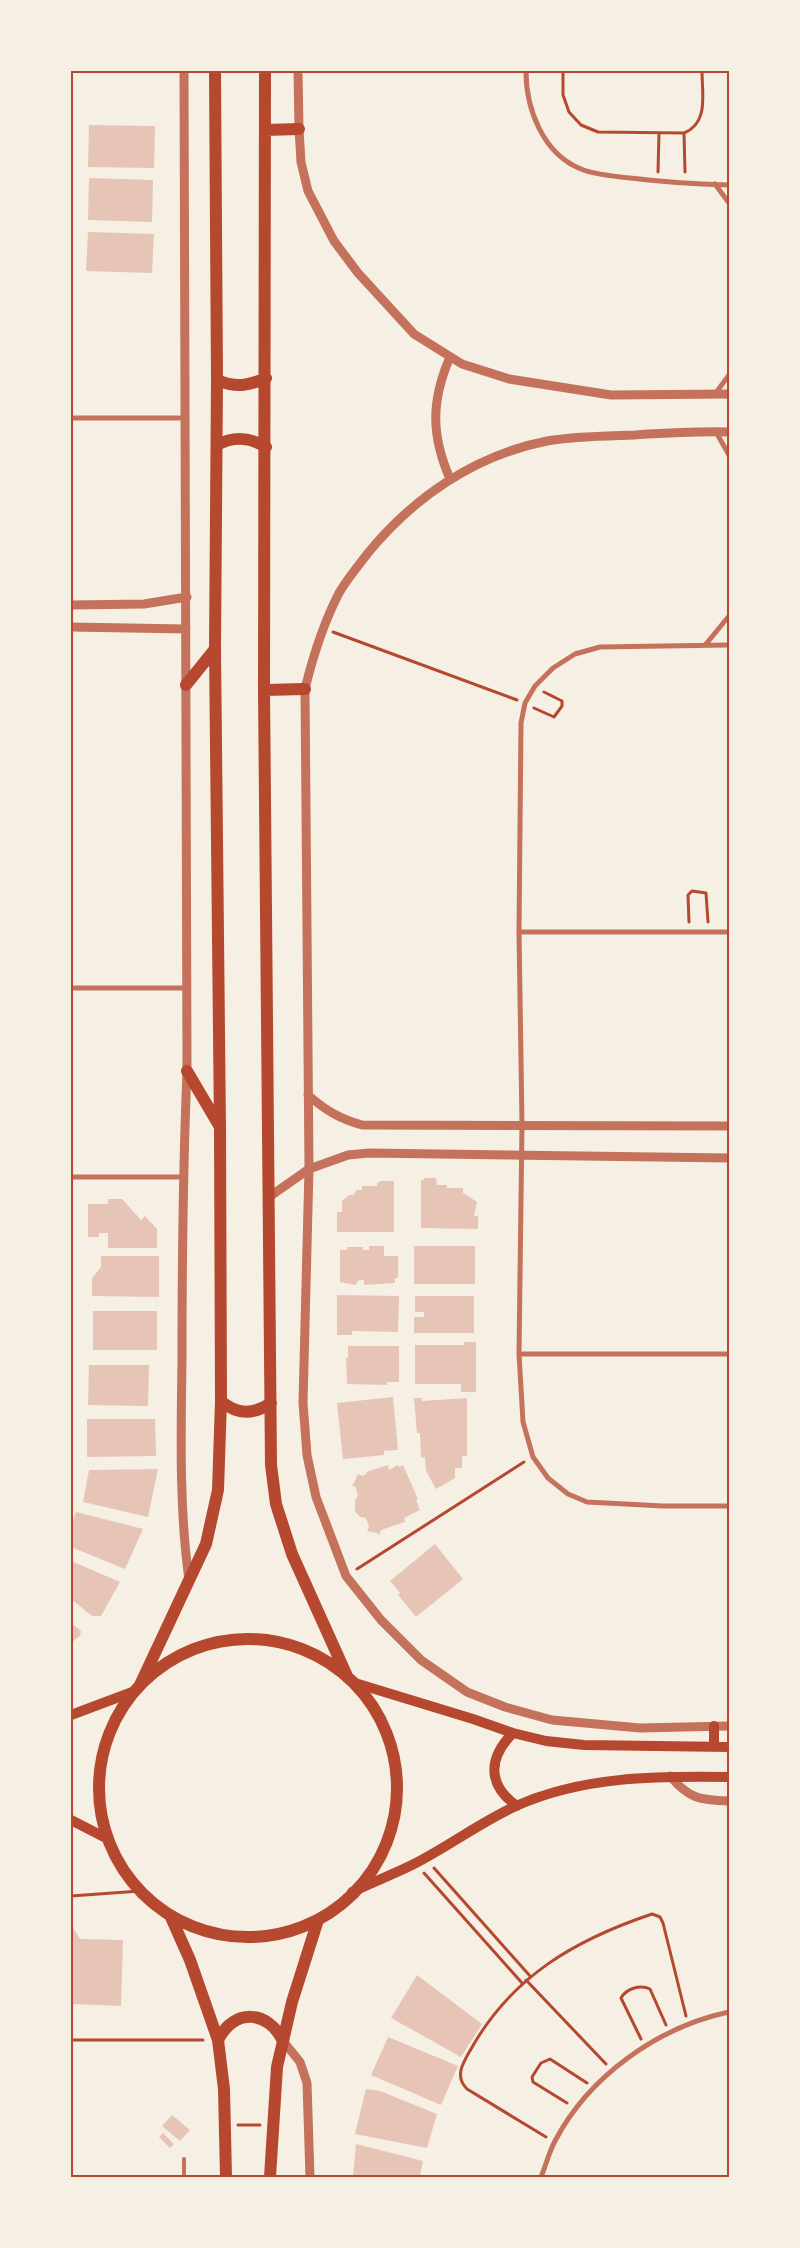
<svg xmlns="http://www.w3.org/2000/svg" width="800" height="2248" font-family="'Public Sans',sans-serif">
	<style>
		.building { fill: #e6c5b7 }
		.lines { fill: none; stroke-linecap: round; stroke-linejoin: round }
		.path { stroke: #b5482f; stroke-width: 3 }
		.service { stroke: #c5725c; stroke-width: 4 }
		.minor { stroke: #c5725c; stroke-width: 5 }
		.tertiary { stroke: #c5725c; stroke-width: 9 }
		.secondary { stroke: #b5482f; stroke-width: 10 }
		.primary { stroke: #b5482f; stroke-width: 12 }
		.neatline { fill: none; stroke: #b5482f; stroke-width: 2 }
	</style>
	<rect width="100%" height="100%" fill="#f6efe4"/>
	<path class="building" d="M89,125l66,1 -1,42 -66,-1z
		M89,178l64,2 -1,42 -64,-2z
		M88,232l66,2 -2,39 -66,-2z
		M424,1178h12l1,7h10v3h16v5l14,9 -3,14h4v13l-57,-1v-48h3z
		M381,1181h13v51h-57v-20h5v-11l7,-6h5l2,-5h6v-4h15v-3z
		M108,1199h14l19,21 4,-4 12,13v19h-49v-15h-9v4h-11v-33h20z
		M369,1246h15v10h14v22h-3v5l-31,2v-5h-5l-4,5 -15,-3v-32h7v-3h16v3h6z
		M414,1246h61v38h-61z
		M101,1256h58v41l-67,-1v-18l9,-11z
		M337,1295l62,1 -1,36 -46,-1v4h-15z
		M415,1296h59v37h-60v-16h10v-5h-9z
		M93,1311h64v39h-64z
		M464,1342h12v50h-15v-8h-46v-39h49z
		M348,1346h51v36h-12v3l-40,-1 -1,-26h2z
		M89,1365h60l-1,41 -60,-1z
		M393,1397l5,53 -14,1v4l-41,4 -6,-56z
		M414,1398h8v3l45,-3v58h-5v12h-7v10l-19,11 -10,-18 -1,-14 -4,1 -1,-25h-3z
		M87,1419h68l1,37 -69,1z
		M388,1465l1,5 9,-5 1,2 4,-2 15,34 -2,1 4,10 -16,8 1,4 -24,8 -2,5 -2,-2 -10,-2 2,-4 -3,-9 -6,-1 -5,-6v-10l3,-6 -3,-9 -3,1 6,-13 4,2 5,-2 -1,-2z
		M158,1469l-10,48 -65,-15 6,-32z
		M76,1512l67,17 -18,40 -54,-22v-21z
		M435,1544l28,35 -47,38 -18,-22 2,-2 -10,-12z
		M71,1561l49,21 -19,34h-9l-21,-17z
		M71,1623l10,8 -1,5 -9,7z
		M72,1926l8,13 43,1 -2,66 -50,-2z
		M417,1975l65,49 -21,33 -70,-39z
		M388,2037l70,29 -17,39 -70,-30z
		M366,2089l14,2 57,23 -10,34 -72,-14z
		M172,2115l18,15 -10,11 -18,-15z
		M163,2133l11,11 -4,4 -11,-11z
		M356,2144l67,17 -3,16h-67z"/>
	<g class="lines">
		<path class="path" d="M563,71v24l6,17 12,13 17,7 86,1c25,-10 18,-39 18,-62
			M684,133l1,39
			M658,172l1,-39
			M333,632l184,68
			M534,708l20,9 8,-11v-5l-18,-9
			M689,922l-1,-27 4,-4 14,2 2,29
			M357,1569l167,-107
			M434,1868l96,108
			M424,1873l98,110
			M71,1896l69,-5
			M526,1980l80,84
			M641,2039l-20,-41c5,-9 19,-14 29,-9l16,36
			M71,2040h132
			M567,2103l-34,-21 -1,-5 9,-14 9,-4 37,24
			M238,2125h22
			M546,2137l-79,-48c-13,-13 -4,-26 4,-40 41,-73 104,-109 181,-135l8,3 3,6 23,93"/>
		<path class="service" d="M184,2159v18"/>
		<path class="minor" d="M526,71c0,38 17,83 55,98 14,6 33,7 49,9 33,4 66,6 99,7
			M715,184l14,19
			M715,394l14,-19
			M71,418h114
			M716,432l13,23
			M706,644l23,-28
			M729,645l-129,2 -25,7 -22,14 -18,18 -10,17 -4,20 -2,209 3,192 -3,230 4,68 10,35 15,21 20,16 19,8 76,4h66
			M519,932h210
			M71,988h114
			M71,1177h112
			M519,1354h210
			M541,2177c5,-12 8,-25 14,-36 34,-65 103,-114 174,-129"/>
		<path class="tertiary" d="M184,71l3,1000c-4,97 -5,193 -5,289 -1,74 -3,147 7,220
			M298,71l1,58 2,33 7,29 26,50 24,32 56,61 48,30 47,15 102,16 118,-1
			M450,357c-19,44 -19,78 0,122
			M729,432c-32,-1 -63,1 -95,3 -29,1 -58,1 -87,6 -72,14 -133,56 -179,112 -10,13 -21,26 -29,40 -16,31 -26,63 -34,96l4,480 -6,234 4,52 9,42 30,79 35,44 40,40 46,32 38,15 47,13 88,8 89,-2
			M71,605l73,-1 43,-7
			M71,627l115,2
			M308,1095c17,15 32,24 54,30l367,1
			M269,1197l40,-28 39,-14 21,-2 360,5
			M670,1776c19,23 30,24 59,25
			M283,2041l17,21 7,21 3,94"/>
		<path class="secondary" d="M355,1683l118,36 40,14 33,8 38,4 145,2
			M71,1715l64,-24
			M513,1733c-25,25 -26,52 4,73
			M714,1747v-21
			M71,1820l37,19
			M352,1892c21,-10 42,-18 62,-28 35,-18 67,-42 102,-58 67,-30 141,-30 213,-29"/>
		<path class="primary" d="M265,71l-1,619 7,775 5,39 16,50 55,122
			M265,130l34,-1
			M217,380c19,8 31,6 49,-2
			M217,445c17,-9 32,-8 49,2
			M186,685l29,-36
			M264,690l41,-1
			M187,1071l33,56
			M221,1401c16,14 32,14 50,2
			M99 1788a149 149 0 1 1 298 0a149 149 0 1 1-298 0Z
			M140,1685l66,-141 12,-54 3,-89 -1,-273 -5,-479 2,-269 -2,-309
			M170,1915l20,45 28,80 6,49 2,88
			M218,2040c16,-32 50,-30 65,1
			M270,2177l7,-110 15,-65 26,-82"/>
	</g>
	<rect width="800" height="2248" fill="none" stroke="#f6efe4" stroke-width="145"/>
	<rect x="72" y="72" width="656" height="2104" class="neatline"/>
</svg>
